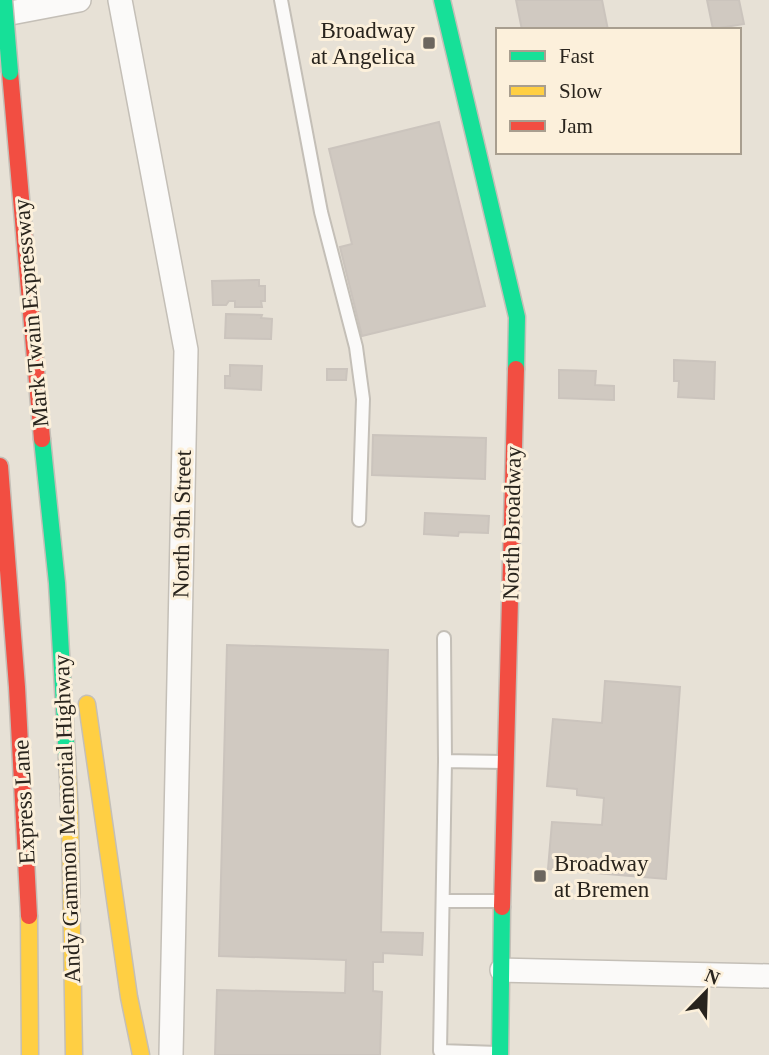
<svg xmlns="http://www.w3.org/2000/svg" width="769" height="1055" font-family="'Times New Roman',serif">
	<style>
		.building { fill: #d0c9c1; stroke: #cbc4bd; stroke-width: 2 }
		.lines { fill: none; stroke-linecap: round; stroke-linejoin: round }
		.lane-casing { stroke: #c4bfb7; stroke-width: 16 }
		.street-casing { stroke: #c4bfb7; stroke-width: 26 }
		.fast-casing { stroke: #c4bfb7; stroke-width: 19 }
		.slow-casing { stroke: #c4bfb7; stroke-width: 19 }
		.jam-casing { stroke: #c4bfb7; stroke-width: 19 }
		.lane { stroke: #fbfaf9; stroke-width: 12 }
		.street { stroke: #fbfaf9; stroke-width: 23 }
		.fast { stroke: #16e098; stroke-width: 16 }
		.slow { stroke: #ffcf43; stroke-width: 16 }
		.jam { stroke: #f24e42; stroke-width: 16 }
		.fast-bridge-casing { stroke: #c4bfb7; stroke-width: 19; stroke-linecap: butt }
		.fast-bridge { stroke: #16e098; stroke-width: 16 }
		.poi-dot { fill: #6c665e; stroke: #fcf0db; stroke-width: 2.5 }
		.labels { text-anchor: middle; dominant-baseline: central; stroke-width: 6; stroke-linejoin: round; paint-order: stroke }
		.poi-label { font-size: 23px; fill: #29241d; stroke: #fcf0db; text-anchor: end }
		.street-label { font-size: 23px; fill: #29241d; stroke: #fcf0db }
	</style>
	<rect width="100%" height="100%" fill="#e7e1d6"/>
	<path class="building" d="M516,0h86l6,30h-86z
		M707,0h32l5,24 -31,5z
		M439,122l46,184 -123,30 -22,-89 12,-3 -23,-95z
		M259,280v6h6v15h-4l1,6h-27v-6h-6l-3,4h-13l-1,-24z
		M226,314l36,1 -1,3 11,1 -1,20 -46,-1z
		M674,360l41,2 -1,37 -36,-2 1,-16h-5z
		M230,365l32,1 -1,24 -36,-2v-12h5z
		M327,369h20l-1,11h-19z
		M559,370l37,1 -1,14 19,1v14l-55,-2z
		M373,435l113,3 -1,41 -113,-4z
		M425,513l64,3 -1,17 -29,-1 -1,4 -34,-2z
		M227,645l161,5 -7,282 42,1 -1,22 -39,-2v9h-10v29l9,1 -2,63h-165l2,-65 128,3 1,-33 -127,-4z
		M605,681l75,6 -14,192 -118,-10 4,-47 50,3 2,-27 -27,-3v-6l-30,-3 6,-67 49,4z"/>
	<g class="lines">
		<defs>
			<path id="lane" d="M281,0l40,212 35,135 7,52 -4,121
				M444,638l1,123
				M443,901h59
				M498,1053l-58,-2 5,-290 58,1"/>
			<path id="street" d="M120,0l66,350 -15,705
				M0,15l79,-15
				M502,970l267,6"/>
			<path id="fast" d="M442,0l75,317 -1,52
				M42,439l15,144 10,175
				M500,1055l2,-148"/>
			<path id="slow" d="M87,704l42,293 12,58
				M67,758l3,61 4,236
				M29,916l1,139"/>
			<path id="jam" d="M10,72l32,367
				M0,466l17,221 12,229
				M502,907l14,-538"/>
		</defs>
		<use href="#lane" class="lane-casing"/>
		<use href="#street" class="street-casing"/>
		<use href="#fast" class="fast-casing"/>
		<use href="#slow" class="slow-casing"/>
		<use href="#jam" class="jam-casing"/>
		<use href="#lane" class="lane"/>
		<use href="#street" class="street"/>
		<use href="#fast" class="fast"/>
		<use href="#slow" class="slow"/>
		<use href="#jam" class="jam"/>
		<defs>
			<path id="fast-bridge" d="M4,0l6,72"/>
		</defs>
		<use href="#fast-bridge" class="fast-bridge-casing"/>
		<use href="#fast-bridge" class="fast-bridge"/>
	</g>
	<g class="poi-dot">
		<rect x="422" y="36" width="14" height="14" rx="3.5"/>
		<rect x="533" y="869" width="14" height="14" rx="3.5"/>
	</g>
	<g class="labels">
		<g class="poi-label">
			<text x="415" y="30">Broadway<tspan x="415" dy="26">at Angelica</tspan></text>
			<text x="554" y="863" text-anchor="start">Broadway<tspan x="554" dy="26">at Bremen</tspan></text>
		</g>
		<g class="street-label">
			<text transform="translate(31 313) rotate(-95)">Mark Twain Expressway</text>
			<text transform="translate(512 523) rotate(-89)">North Broadway</text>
			<text transform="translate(182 524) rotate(-89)">North 9th Street</text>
			<text transform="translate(24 802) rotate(-93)">Express Lane</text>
			<text transform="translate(67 819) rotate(-92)">Andy Gammon Memorial Highway</text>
		</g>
	</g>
	<rect x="496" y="28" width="245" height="126" fill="#fcf0db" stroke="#a89e8f" stroke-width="2"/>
	<rect x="510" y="51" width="35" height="10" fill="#16e098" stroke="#a89e8f" stroke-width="2"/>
	<text x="559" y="63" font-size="21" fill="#29241d">Fast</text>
	<rect x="510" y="86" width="35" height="10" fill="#ffcf43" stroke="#a89e8f" stroke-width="2"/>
	<text x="559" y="98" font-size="21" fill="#29241d">Slow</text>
	<rect x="510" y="121" width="35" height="10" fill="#f24e42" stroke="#a89e8f" stroke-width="2"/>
	<text x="559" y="133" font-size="21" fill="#29241d">Jam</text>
	<g transform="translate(706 992) rotate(23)" stroke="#fcf0db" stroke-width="5" paint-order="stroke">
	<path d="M0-5L12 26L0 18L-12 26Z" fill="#29241d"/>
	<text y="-10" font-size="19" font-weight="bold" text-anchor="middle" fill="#29241d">N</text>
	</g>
</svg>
